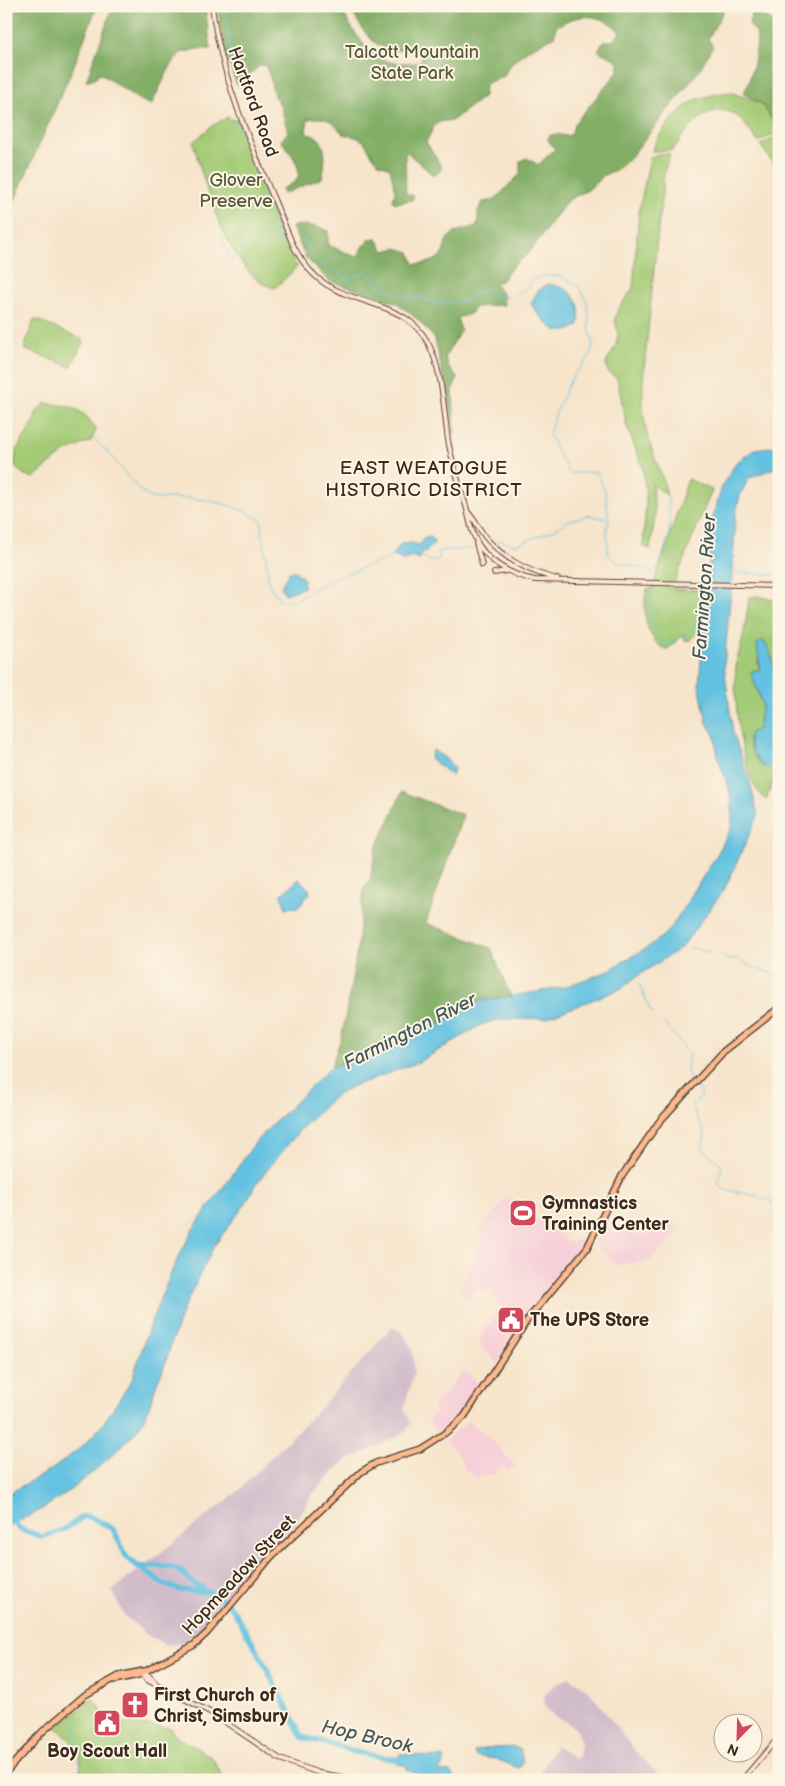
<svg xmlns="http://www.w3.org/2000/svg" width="785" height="1786" font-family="'Balsamiq Sans',sans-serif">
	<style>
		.built { fill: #f6cfd8 }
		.industrial { fill: #d1bdca }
		.green { fill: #a3ca75; stroke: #6f7a4a }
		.forest { fill: #82ae66; stroke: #5e6c42 }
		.water { fill: #63c2e1; stroke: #4f7680 }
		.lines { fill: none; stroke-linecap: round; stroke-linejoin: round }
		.stream { stroke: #63c2e1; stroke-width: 1 }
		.river { stroke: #63c2e1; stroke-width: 5.5 }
		.secondary-casing { stroke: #574638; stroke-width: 6 }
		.highway-casing { stroke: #574638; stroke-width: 8 }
		.secondary { stroke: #fee3d2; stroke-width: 4 }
		.highway { stroke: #fcba8e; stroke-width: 5 }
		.labels { text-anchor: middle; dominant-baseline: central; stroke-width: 4; stroke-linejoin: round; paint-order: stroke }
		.park-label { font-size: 18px; fill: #5a5a38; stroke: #fcf5e5 }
		.street-label { font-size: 18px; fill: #3b2a1e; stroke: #fcf5e5 }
		.poi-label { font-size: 18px; font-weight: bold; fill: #3b2a1e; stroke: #fcf5e5; text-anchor: start }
		.neighbourhood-label { font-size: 19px; letter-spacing: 1px; fill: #3b2a1e; stroke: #fcf5e5 }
		.water-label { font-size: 19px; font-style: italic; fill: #475858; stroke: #fcf5e5 }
	</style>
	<rect width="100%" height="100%" fill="#fcf5e5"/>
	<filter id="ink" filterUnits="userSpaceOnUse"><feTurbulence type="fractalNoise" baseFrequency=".02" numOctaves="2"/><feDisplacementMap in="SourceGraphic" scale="10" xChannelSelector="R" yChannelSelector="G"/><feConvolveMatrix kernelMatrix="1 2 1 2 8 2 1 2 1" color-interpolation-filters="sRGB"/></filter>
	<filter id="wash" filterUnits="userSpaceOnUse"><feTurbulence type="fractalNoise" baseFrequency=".0096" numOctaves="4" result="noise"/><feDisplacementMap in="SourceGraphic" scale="20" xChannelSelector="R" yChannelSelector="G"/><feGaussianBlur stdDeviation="1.12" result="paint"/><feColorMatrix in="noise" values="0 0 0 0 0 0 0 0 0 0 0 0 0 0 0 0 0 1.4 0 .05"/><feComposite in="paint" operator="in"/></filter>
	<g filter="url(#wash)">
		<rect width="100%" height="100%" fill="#f6e4cb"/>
		<path class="built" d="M508,1196l62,46 8,-2 8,5 -37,42 -27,36 -24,40 -18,-17v-9l23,-30 -14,-15 -12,-2 -8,11 -11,-13 9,-9 2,-13 15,-25 -7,-8z
			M606,1217l12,12 27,7 24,-18 12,11 -30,31 -34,5 -23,-22z
			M464,1370l19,17 -21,29 -22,19 -12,-13 8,-11 -3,-6z
			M468,1421l20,15 27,30 -6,6 -7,-6 -9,8 -16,4 -12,-9 -7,-16 -13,-12z"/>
		<path class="industrial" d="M392,1327l10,5 10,17 2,23 -10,36 7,16 -10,11 -58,27 -32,33 -18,32 -11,9 -53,57 -35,43 -13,7 -14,2 -19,-9 -24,-21 -12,-24 124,-98 84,-85z
			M569,1677l20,14 45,59 30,30h-63l-4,-4 -13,4h-48l20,-35 18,14 5,-2 2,-13 -4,-14 -9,-7 -13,-6 -11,-11 1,-11 7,-8z"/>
		<path class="green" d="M730,92l32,12 17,28 -21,10c-6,-8 -12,-18 -20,-25 -25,-21 -53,13 -65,33l-21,1c7,-18 23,-39 40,-49 10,-6 26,-8 38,-10z
			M228,117l3,3 7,-1 44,118 15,30 -22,21c-46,-10 -71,-106 -82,-146l19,-16z
			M779,136v35l-19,-26z
			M657,154h13l-5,15 -6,50 -16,162c0,14 -1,29 2,43 4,25 17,47 22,71l-15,-11 3,33 -5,32 -7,-3 3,-46 -3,-32 -16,-41 -10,-49 -9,-6 -2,-9 10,-17 2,-13 -3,-14 3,-10 15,-21 6,-78 11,-52z
			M34,319l50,21 -13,27 -47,-18z
			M45,403c24,3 39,4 51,27l-5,11 -26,11 -32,26 -10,-4 -9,-8 3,-17 17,-27 3,-11z
			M688,479l24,11 -40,99 34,1 -1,41 -6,-1 -10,11 -4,-1 -1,-6 -17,16c-22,-9 -25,-41 -20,-61h5z
			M758,596l21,5v94l-7,-33 -8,-20 -6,17 1,12 -6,-1 -2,3 11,31 -4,25 -8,4c-4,12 5,24 12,34l12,-9v-20l5,-10v39l-13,33c-25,-17 -35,-110 -29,-139 0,-5 3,-10 4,-15 4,-15 6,-33 8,-49z
			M93,1699l17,22 35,6v-2l26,3 3,7 38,22 12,23h-147c11,-29 -2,-34 -21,-53z"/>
		<path class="forest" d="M6,6h91l-24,62 -67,152z
			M113,6h92l6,43h-13l-18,4 -11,16 -18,36 -13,-6 -38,-26 -5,5 -9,3z
			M217,6h122c14,23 30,58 61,57 9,-1 15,3 22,-4l-3,-10c-9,-2 -18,2 -27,1 -20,-1 -35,-29 -43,-44h377l-18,33 5,7 -15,26 -68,86 -14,12 -12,5 -16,15 -20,10 -40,54 -14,11 -12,15 -7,4 8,11 1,10 -29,2 -5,7 -13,4 4,12 -16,27 4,11 9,10 -5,10 2,48 -20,-97 -18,-20 -20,-16 -68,-22 -23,-23 -14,-31c9,-4 28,-1 36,4v14l26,11h4c4,-8 10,-20 19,-17l7,12 12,-3 14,4 4,12c10,0 26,-2 30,-14 2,-8 1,-11 9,-16 7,-6 17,-3 25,-10v-13l5,-9 11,-2 26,-26v-13l7,-3 11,7 17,-16 -7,-9 1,-4c9,-5 15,3 23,-2l2,-10 43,-51c7,-17 -11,-15 -19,-23l6,-9h9l7,-8 -1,-2c-18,-19 -43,-18 -63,-4l-2,10c-19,8 -42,20 -50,39l-19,8 -1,12 -31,24 -13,2 -5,3 -9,17 15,24v4l-7,6 -27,-24 -2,1 1,41 8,2 -2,4 -17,3 -2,-2 2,-11 -5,-22c-5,-3 -11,-3 -14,-8 -14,-17 -6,-21 -33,-26 -12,-14 -15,-18 -35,-15l-2,13c3,4 7,2 11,5 11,10 8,29 5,41l-39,16 -1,-5c4,-3 15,-6 16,-12 4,-11 -10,-28 -17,-36l7,-9 -8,-28 -6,-8 -4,-19 -5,-12 -6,1 -20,18h-3l-11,-32z
			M761,6l1,9 12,7 4,-5 1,-9v121l-17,-25 -19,-10c7,-9 18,-53 12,-64 -1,0 -5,-4 -6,-5l3,-15 -10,-4z
			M402,792l61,23 -37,108 65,25 20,49 -30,4 -78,42 -72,24 11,-32 15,-84 7,-62 6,-9 6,-31z"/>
		<path class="water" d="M548,284c24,3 36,18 30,42l-11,5h-10c-10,-7 -21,-17 -26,-28l7,-12z
			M779,446v20l-30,12 -9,17 -5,22 -2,52 -9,97 9,67 17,49 8,34 -34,74 -42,57 -49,32 -10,9 -77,30 -50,2 -13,4 -64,38 -66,24 -19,11 -35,34 -44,54 -9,18 -32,43 -31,63 -21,63c-9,16 -11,35 -20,50 -8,14 -19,23 -31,34 -32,29 -64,54 -105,71v-32l48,-27 31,-24 18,-20 29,-44 19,-59 24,-57 18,-35 65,-90 73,-72 72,-24 78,-42 80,-13 45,-16 42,-25 16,-12 10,-12 44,-70 14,-27v-23l-4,-17 -10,-28 -3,-21 -8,-14 -8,-38 14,-169 10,-32 13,-21 19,-14z
			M430,537l4,3v3l-8,9h-5l-1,7 -6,-2 -11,3 -11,-5 9,-11 11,-1 8,2 3,-6z
			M295,571l9,8 -1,9 -18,6 -4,-7 8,-15z
			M761,640c16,9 19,68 18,85 -1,6 -4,10 -5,15 0,9 3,23 -6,28 -11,-3 -18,-19 -19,-29l1,-6 8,-4 4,-25 -11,-31 2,-3 6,1 1,-3 -3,-24z
			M433,750l12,8 9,10 -2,8 -22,-18z
			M299,879l10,10 1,4 -12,14 -12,1 -5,-13z
			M515,1747l5,3 3,11 -4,7 -23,-9 -20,-3 -2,-4c6,-5 31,-4 41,-5z
			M400,1754l45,4 -2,8 -6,5 13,1 6,8 -27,-2 -22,-8v-4l-11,-3z"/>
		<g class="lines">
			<path class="stream" d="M224,6l7,48 -1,12 10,16 -2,4
				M232,118l9,14 37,103 6,8
				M219,232l12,28c11,-9 26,-26 41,-26l5,8 3,-3
				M301,238l18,26 12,4 17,11 18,-7 12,12 11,7 16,7 13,-2 18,8 27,-3 23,-12 10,8 13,-1
				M516,293l12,-5 5,-9c30,-10 55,5 56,37 1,4 -1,8 0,12 1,7 6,14 3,22 -3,10 -14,19 -20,28 -10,17 -18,38 -23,57l20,38 28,-1 8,19 4,31 -2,4 1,28c12,15 29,9 43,18v5
				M93,438c17,12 44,56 59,60 10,2 22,-1 32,0 26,1 55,8 77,22l8,64 11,16 12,2 36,-21 66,-25
				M496,543l4,-3 15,5 39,-15 13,-9 22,-6 18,4
				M421,556l11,6 8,-4 -2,-7 35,-2
				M652,572c21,-15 19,-55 15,-77
				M734,572l40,3 5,-4
				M650,588c0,20 -1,38 12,55 11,1 27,-9 34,-17h9
				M688,950l5,-2 17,5
				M719,954l10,6 8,-1 17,9 18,5 7,6
				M639,984l11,26 4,4
				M663,1022l26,31 -2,17 3,10
				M697,1087l4,5v5l-9,9 13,29 -3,13 20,17 -4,19 5,5 34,7 22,9
				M78,1720l-2,29 6,21 -4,10"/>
			<path class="river" d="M12,1519l8,10 22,8 23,-8 19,-13 9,2 20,11 14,29 36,26 17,6 29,2 17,10 8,9 25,43 43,83 37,9 16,6 50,9
				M138,1567c13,-2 35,-3 46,7 7,6 7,11 18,13"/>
		</g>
	</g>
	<g filter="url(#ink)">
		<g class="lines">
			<defs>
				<path id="secondary" d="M212,6c10,83 50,162 81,239 8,16 18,30 34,40 39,24 87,17 106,69 10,27 11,58 15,86 4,22 11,44 18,66 3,10 4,22 9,32 11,24 36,37 60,42l244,6
					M468,512c7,8 11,17 18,26 19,22 43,34 71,41
					M476,543l6,22
					M494,573l12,-2
					M144,1671l-1,5 4,4 63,32 70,47 39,14 41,7
					M144,1671l11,11
					M742,1780l37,-43"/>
				<path id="highway" d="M115,1680l23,-5 56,-30 13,-12 65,-77 89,-84 15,-9 44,-14 25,-16 19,-16 64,-98 59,-71 35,-72 37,-54 65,-71 55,-43
					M6,1772l35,-39 44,-38 34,-19 24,-5"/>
			</defs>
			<use href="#secondary" class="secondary-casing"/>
			<use href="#highway" class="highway-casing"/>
			<use href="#secondary" class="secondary"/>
			<use href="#highway" class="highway"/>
		</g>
	</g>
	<defs>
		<symbol id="stadium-square" viewBox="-11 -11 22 22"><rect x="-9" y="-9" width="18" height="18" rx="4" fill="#d1495b" stroke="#fcf5e5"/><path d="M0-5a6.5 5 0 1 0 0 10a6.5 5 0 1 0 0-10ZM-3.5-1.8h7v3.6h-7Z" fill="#fff"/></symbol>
		<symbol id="civic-square" viewBox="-11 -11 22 22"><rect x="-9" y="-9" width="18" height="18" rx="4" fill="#d1495b" stroke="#fcf5e5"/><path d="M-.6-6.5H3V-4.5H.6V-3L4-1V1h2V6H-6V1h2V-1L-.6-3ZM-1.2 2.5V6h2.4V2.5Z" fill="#fff"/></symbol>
		<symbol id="church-square" viewBox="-11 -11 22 22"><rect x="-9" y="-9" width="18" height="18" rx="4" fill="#d1495b" stroke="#fcf5e5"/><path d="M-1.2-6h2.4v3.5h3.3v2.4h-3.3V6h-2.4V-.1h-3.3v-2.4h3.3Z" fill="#fff"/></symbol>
	</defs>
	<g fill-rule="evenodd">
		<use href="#stadium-square" x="507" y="1197" width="32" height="32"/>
		<use href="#civic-square" x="495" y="1304" width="32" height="32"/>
		<use href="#church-square" x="119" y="1689" width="32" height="32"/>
		<use href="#civic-square" x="91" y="1707" width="32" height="32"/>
	</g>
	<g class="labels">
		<g class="park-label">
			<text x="412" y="52">Talcott Mountain<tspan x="412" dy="21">State Park</tspan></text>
			<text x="236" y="180">Glover<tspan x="236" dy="21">Preserve</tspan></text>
		</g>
		<g class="street-label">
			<text transform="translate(253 102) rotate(70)">Hartford Road</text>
			<text transform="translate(239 1575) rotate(-47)">Hopmeadow Street</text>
		</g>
		<g class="poi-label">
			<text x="542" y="1203">Gymnastics<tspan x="542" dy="21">Training Center</tspan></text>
			<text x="530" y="1320">The UPS Store</text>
			<text x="154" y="1695">First Church of<tspan x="154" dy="21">Christ, Simsbury</tspan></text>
			<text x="107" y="1751" text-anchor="middle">Boy Scout Hall</text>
		</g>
		<g class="neighbourhood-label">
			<text x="424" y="468">EAST WEATOGUE<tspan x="424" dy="22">HISTORIC DISTRICT</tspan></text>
		</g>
		<g class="water-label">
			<text transform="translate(705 587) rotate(-86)">Farmington River</text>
			<text transform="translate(410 1032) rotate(-27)">Farmington River</text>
			<text transform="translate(367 1737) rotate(13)">Hop Brook</text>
		</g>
	</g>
	<rect width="785" height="1786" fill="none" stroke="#fcf5e5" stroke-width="25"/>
	<g transform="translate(738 1738) rotate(203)"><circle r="24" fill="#fcf5e5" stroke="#afa495"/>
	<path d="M0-4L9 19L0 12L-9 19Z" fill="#d1495b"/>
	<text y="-8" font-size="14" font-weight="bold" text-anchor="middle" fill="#3b2a1e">N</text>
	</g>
</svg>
